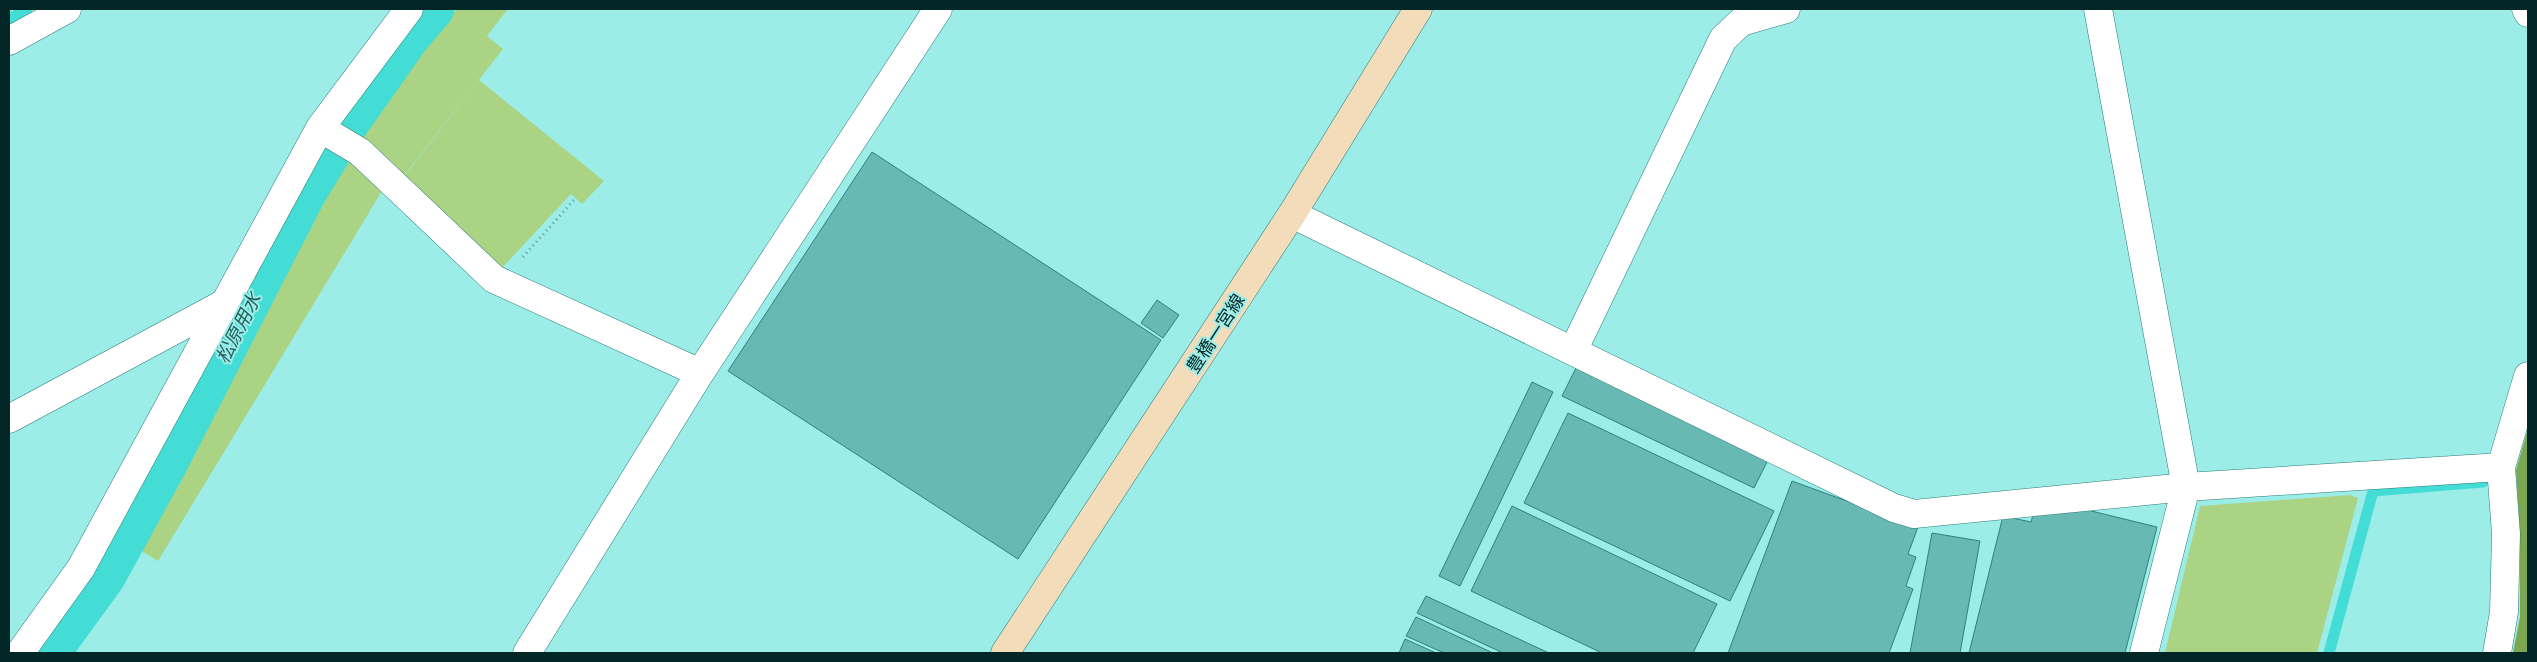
<svg xmlns="http://www.w3.org/2000/svg" width="2537" height="662" font-family="'Open Sans','Noto Sans JP',sans-serif">
	<style>
		.green { fill: #aad383 }
		.forest { fill: #7ca750 }
		.lines { fill: none; stroke-linecap: round; stroke-linejoin: round }
		.stream { stroke: #43ddd6; stroke-width: 11 }
		.canal { stroke: #43ddd6; stroke-width: 39 }
		.building { fill: #68b9b4; stroke: #2d827e }
		.street-casing { stroke: #277d7a; stroke-width: 29 }
		.secondary-casing { stroke: #277d7a; stroke-width: 29 }
		.path { stroke: #5d9c99; stroke-width: 3; stroke-dasharray: 1 4; stroke-linecap: butt }
		.street { stroke: #fff; stroke-width: 28 }
		.secondary { stroke: #f2dcba; stroke-width: 28 }
		.labels { text-anchor: middle; dominant-baseline: central; stroke-width: 4; stroke-linejoin: round; paint-order: stroke }
		.street-label { font-size: 18px; fill: #032726; stroke: #9cede8 }
		.water-label { font-size: 19px; font-style: italic; fill: #23605d; stroke: #9cede8 }
	</style>
	<rect width="100%" height="100%" fill="#9cede8"/>
	<path class="green" d="M457,9h51l-21,27 16,13 -100,128 -43,-38 64,-91z
		M479,80l125,101 -22,23 -11,-10 -71,76 -97,-92z
		M348,160l34,31 -224,370 -18,-11 42,-76 140,-273z
		M2350,495l8,3 -41,155h-152l35,-147z"/>
	<path class="forest" d="M2528,429v224h-15l7,-36v-83l-4,-64z"/>
	<g class="lines">
		<path class="stream" d="M9,19l18,-10
			M2329,653l44,-162 110,-9"/>
		<path class="canal" d="M51,653l55,-76 61,-111 140,-273 41,-67 62,-88 25,-29"/>
	</g>
	<path class="building" d="M872,152l289,188 -143,219 -290,-188z
		M1157,300l22,15 -16,23 -22,-15z
		M1577,366l192,92 -15,30 -192,-92z
		M1532,382l21,10 -93,194 -21,-10z
		M1568,413l206,98 -44,90 -206,-98z
		M1792,481l126,46 -10,27 8,3 -10,29 7,3 -24,64h-161z
		M1512,506l205,98 -24,49h-91l-131,-62z
		M2079,508l78,19 -32,126h-156l34,-137 28,6 3,-11z
		M1932,533l48,8 -20,112h-50z
		M1426,596l123,57h-46l-86,-40z
		M1416,617l77,36h-49l-38,-17z
		M1405,639l31,14h-37z"/>
	<g class="lines">
		<defs>
			<path id="street" d="M2098,9l88,478 -42,166
				M2526,9l2,4
				M9,41l58,-32
				M320,128l40,24 134,127 206,94
				M1292,214l602,294 20,6 272,-27 315,-20
				M1573,351l150,-312 18,-17 45,-13
				M9,419l214,-115
				M20,653l61,-85 239,-440 89,-119
				M527,653l173,-280 238,-364
				M2497,653l7,-41 2,-78 -5,-67 27,-91"/>
			<path id="secondary" d="M1005,653l287,-439 126,-205"/>
		</defs>
		<use href="#street" class="street-casing"/>
		<use href="#secondary" class="secondary-casing"/>
		<path class="path" d="M523,257l51,-57"/>
		<use href="#street" class="street"/>
		<use href="#secondary" class="secondary"/>
	</g>
	<g class="labels">
		<g class="street-label">
			<text transform="translate(1215 333) rotate(-57)">豊橋一宮線</text>
		</g>
		<g class="water-label">
			<text transform="translate(238 328) rotate(-63)">松原用水</text>
		</g>
	</g>
	<rect width="2537" height="662" fill="none" stroke="#032726" stroke-width="20"/>
</svg>
